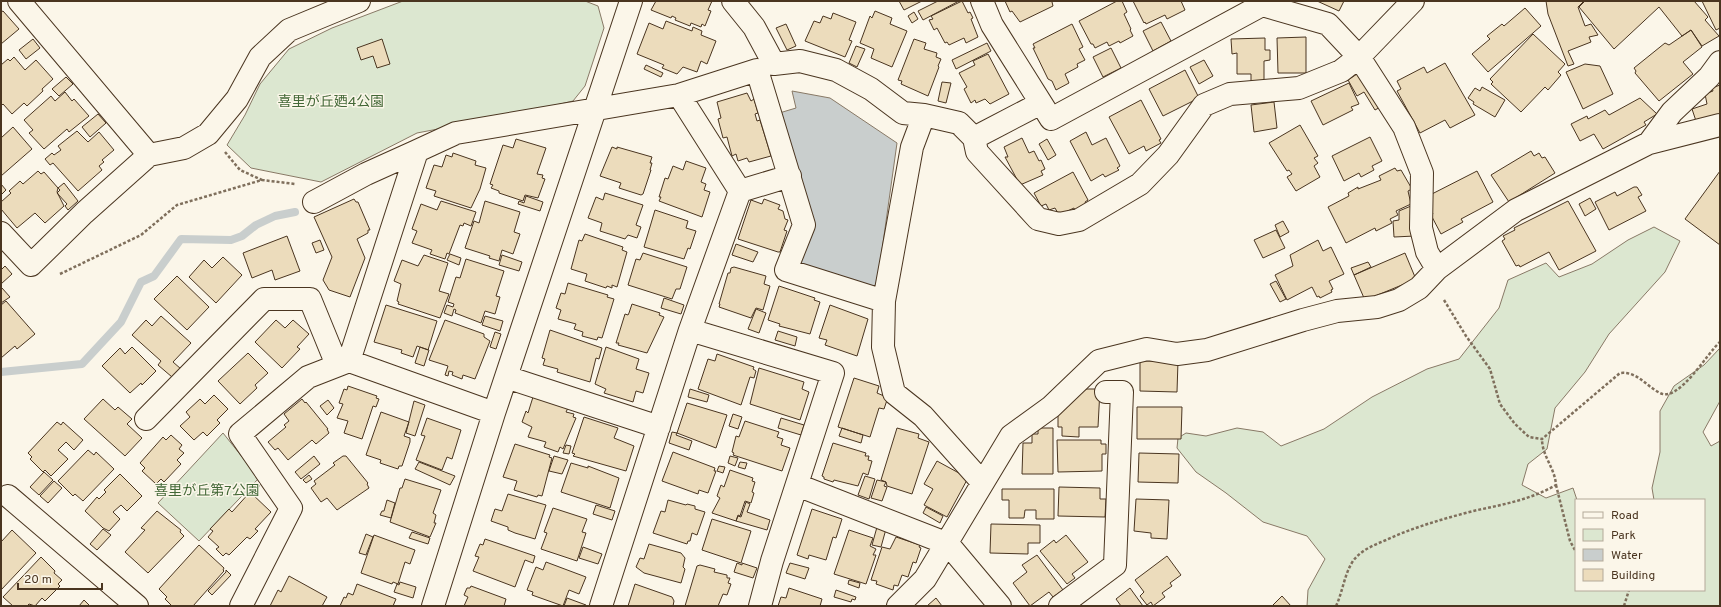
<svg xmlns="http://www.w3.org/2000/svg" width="1721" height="607" font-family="Overpass,'Noto Sans JP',sans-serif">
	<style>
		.green { fill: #dce7d0; stroke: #887966 }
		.water { fill: #c9cecd; stroke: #887966 }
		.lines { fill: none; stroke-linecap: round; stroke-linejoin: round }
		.stream { stroke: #c9cecd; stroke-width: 8 }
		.building { fill: #ecdcbc; stroke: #4a3520 }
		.minor-casing { stroke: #4a3520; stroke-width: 24 }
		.path { stroke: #7f6f5c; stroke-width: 2.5; stroke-dasharray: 3 2; stroke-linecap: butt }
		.minor { stroke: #fbf6e9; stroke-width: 22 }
		.labels { text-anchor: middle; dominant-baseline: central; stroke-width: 3; stroke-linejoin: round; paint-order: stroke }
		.park-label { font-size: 14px; fill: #436837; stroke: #fbf6e9 }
	</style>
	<rect width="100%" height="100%" fill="#fbf6e9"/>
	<path class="green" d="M403,1h182l13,5 6,22 -19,58 -12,15 -51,12 -105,20 -96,49 -70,-14 -24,-23 18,-30 15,-31 29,-35 43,-21z
		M1654,227l26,14 -15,31 -56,62 -24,38 -30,36 -8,41 -19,15 -6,21 24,13 27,-10 4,12 -1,90h128v-90h-50l-2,-12 8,-36v-41l14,-25 30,-21 16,-17v53l-17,31 8,14 9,-5v165h-413l1,-16 17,-31 -18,-23 -44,-14 -37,-29 -30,-21 -19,-24 1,-10 8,-5 20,3 31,-8 26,4 18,14 43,-17 48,-32 55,-28 32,-10 40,-51 9,-28 38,-17 13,14 33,-13 36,-24z
		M223,433l36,45 -60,63 -41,-38z"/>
	<path class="water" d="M792,91l38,7 67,45 -21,150 -80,-27 14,-37 -34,-115 20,-6z"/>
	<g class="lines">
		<path class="stream" d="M1,372l81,-8 39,-42 20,-40 13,-6 27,-37 50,1 11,-4 14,-11 19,-9 20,-4"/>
	</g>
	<path class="building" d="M656,1h56l-4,9 3,1 -6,15 -3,-2 -1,3 -10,-4 -1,3 -15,-6 1,-2 -4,-2 -1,2 -20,-8z
		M899,1h23l-18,9z
		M938,1h21l-36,19 -5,-9z
		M962,1l6,12 2,-1 3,6 -2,1 7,18 -12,6 -2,-5 -15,7 -2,-3 -2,1 -8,-15 -3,2 -5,-10 4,-1 -2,-3z
		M1005,1h48l-1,1 1,4 -33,16 -8,-11 -2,1z
		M1117,1h5l5,11 -3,2 7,15 -1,1 3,6 -13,7 -1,-2 -10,5 -2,-4 -12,6 -2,-4h-2l-12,-23z
		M1133,1h48l4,9 -18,9 -2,-4 -19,9 -1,-2 -1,1z
		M1317,1h27l-5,10z
		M1546,1h38l-6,6 7,19 6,-2 7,11 -9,2 2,5 -23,9 6,13 -6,2 -20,-52z
		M1585,1h109l14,16 -3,3 14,16 -17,10 -11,-16 -9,6 -23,-29 -45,42 -35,-42z
		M1702,1h18v27l-4,2z
		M1525,8l16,18 -53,46 -16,-18 18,-15 -3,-3 15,-12 2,2z
		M3,11l16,18 -18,15v-32z
		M875,11l17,7 -2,6 17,7 -15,36 -21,-9 3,-9 -14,-6 10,-27 2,2z
		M914,12l4,7 -6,4 -4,-7z
		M833,13l23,9 -7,18 3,1 -7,16 -40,-16 9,-20 6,2 3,-7 8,3z
		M666,21l26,10 1,-4 9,4 -1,4 15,6 -9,23 -6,-3 -4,11 -14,-5 -6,7 -15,-6 2,-3 -27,-11 12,-31 14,6z
		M1161,22l10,19 -18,10 -10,-20z
		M786,24l10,22 -9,4 -11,-22z
		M1072,24l11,23 -4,2 6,11 -8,4 1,3 -13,7 4,9 -13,7 -4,-9 -4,-2 -15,-31h2l-2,-4z
		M1691,30l11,17 -19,15 10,12 -34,27 -24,-28 1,-2 -2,-3 31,-25 4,2z
		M1533,34l32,30 -7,8 3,3 -13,15 -3,-3 -24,25 -30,-28 2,-2 -3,-3z
		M1306,37v36h-28l-1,-35z
		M1265,38v12h5v10l-6,1v24h-13v-11h-14v-21l-5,1 -1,-15z
		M33,39l7,9 -14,11 -7,-9z
		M382,39l8,25 -13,4 -4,-12 -12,4 -4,-12z
		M914,39l12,4 -2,6 13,4 -1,4 5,2 -3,7 1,1 -11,29 -27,-12 1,-3 -4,-1z
		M987,43l4,8 -35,18 -4,-9z
		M856,46l9,3 -8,18 -8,-4z
		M1111,48l10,20 -18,9 -10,-20z
		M988,54l21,40 -19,10 -5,-5 -9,4 -1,-3 -4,3 -7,-14 3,-2 -8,-14 16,-8 -2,-4z
		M14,57l11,13 11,-10 17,19 -11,10 1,2 -16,15 -3,-3 -12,11 -9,-10 -2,2v-41l7,-6 2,2z
		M1204,60l9,16 -14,8 -9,-17z
		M1445,63l30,52 -25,13 -5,-8 -25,13 -23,-42 4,-2 -4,-8 27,-14 3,6z
		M1585,64l15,2 13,28 -30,15 -17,-37z
		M646,65l17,8 -2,4 -17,-8z
		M1185,70l14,28 -36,18 -14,-27z
		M1363,70l21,35 -9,5 -11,-18 -7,4 -9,-16z
		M66,77l7,7 -14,12 -7,-7z
		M942,82l9,1 -5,20 -8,-2z
		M1349,83l10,21 -8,3 2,3 -30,15 -12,-24z
		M1720,85v30l-24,6 -4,-12 15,-5 -2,-10 8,-3 -1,-3z
		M1482,87l23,13 -10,17 -22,-13 1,-2 -6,-4 7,-10 5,3z
		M65,92l7,9 2,-2 15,17 -20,16 -2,-3 -23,20 -15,-16 4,-3 -9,-10 27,-24 4,5z
		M747,93l4,8 3,-2 4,14 -3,1 2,7 3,-1 11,36 -22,6 -2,-4 -9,3 -2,-7 -4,2 -5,-19 -4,1 -5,-19 3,-1 -4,-16z
		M1640,98l17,16 -13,8 2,3 -43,24 -9,-15 -14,7 -9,-17 16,-8 1,3 17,-9 4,5z
		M1141,100l20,39 -2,1 2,3 -15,8 -2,-5 -15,8 -20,-37z
		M1274,102l3,26 -23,4 -3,-27z
		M98,114l8,9 -16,14 -8,-10z
		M1300,125l18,31 -4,2 4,5 -4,3 6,11 -24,14 -9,-14 5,-3 -3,-4 -2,1 -18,-28z
		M13,127l19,22 -31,27v-38z
		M77,131l11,11 11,-10 15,18 -12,10 2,2 -5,4 3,4 -24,21 -25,-28 -3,2 -5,-6 7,-6 2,2 7,-5 -3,-4z
		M1086,132l6,13 14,-7 14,28 -3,2 2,2 -14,7 -2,-3 -12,7 -21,-40z
		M1370,137l12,24 -10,5 2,4 -13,7 -2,-4 -15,8 -12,-25z
		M1022,138l7,15 5,-2 5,10 2,-1 4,9 -4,2 2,4 -23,10 -15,-28h3l-4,-10z
		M516,139l30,9 -9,26 6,1 -1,3 3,1 -7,19 -13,-3 -2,6 -24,-8v-2l-8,-3 2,-3 -3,-1 13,-39 10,3z
		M1047,139l9,16 -8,5 -9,-16z
		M612,147l5,2v-2l35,10 -2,6h2l-2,7h1l-8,24 -2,1 -22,-7 2,-5 -21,-7z
		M1531,151l3,5 5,-3 3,5 3,-1 10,16 -46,29 -18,-27z
		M453,153l23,8 -1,4 11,3 -6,21 -9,19 -37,-12 2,-5 -10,-3 8,-23 8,2 4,-12 6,2z
		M686,161l20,7 -5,14 5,2 -2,6 6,2 -8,25 -43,-16 2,-4h-2l6,-19 3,1 5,-13 10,4z
		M1395,168l2,3 4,-1 11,19 -4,2 3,13 -15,7 2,4 -8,4 2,4 -16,8 -1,-3 -29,15 -18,-36 21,-11 -1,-3 10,-6v2l23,-9 -2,-4z
		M38,171l3,3 3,-2 14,16 -1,4 7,14 -19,17 -10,-10 -18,15 -16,-19v-7l10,-9 -2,-2 11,-10 3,3z
		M1477,171l16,31 -32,17 2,3 -22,12 -10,-19 2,-1 -6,-11 -1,-6z
		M1720,171v74l-35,-26z
		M1073,172l15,28 -3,2 1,2 -11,6 -1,-2 -15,7 -4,-7 -6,2 -3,-6 -5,2 -7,-13z
		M64,183l14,18 -10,9 -3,-4 2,-2 -10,-11 3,-3 -2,-2z
		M1,184l5,6 -5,5z
		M1634,187h3l5,8 -4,2 8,14 -37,19 -14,-28 20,-10 2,4z
		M605,193l38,12 -7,20 5,2 -4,11 -9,-3 -3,4 -25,-8 2,-8 -14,-5 8,-21 7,3z
		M526,196l17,6 -3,9 -22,-7 1,-3 5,2z
		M1590,198l6,11 -11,7 -6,-12z
		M354,199l2,3h2l12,28h-2v3l-11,6 8,19 -15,39 -21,-7 -6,-10 9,-23 -18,-40z
		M764,199l16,6 -2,4 5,2 2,8 3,1 -4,10 3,1 -7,21h-2l-40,-13 13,-39 11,4z
		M441,201l35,11 -5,14 -7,-3 -1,3 -3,-1 -11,29 -2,-1 -2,6 -15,-5 2,-4 -20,-7 5,-12 -5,-2 9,-25 16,6z
		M485,201l35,11 -6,20 6,2 -7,20 -11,-4 -3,11 -10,-3 1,-2 -25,-8 9,-27 5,2z
		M1568,201l28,50 -37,19 -10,-18 -29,15 -1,-2 -3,1 -14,-25 3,-2 -2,-3 12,-6 -1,-2z
		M1411,206l4,30 -21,1 -1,-16 6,-1v-9z
		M655,210l33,11 -2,7 10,3 -6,18 -2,-1 -4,11 -40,-12z
		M1283,221l6,11 -9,5 -5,-12z
		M1276,230l9,18 -22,10 -9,-18z
		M585,234l38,13 -1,3 5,2 -10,35 -5,-2v3l-5,-2 -1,2 -21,-7 2,-7 -16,-5 8,-29 3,1z
		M287,236l13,35 -25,9 -3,-10 -20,8 -9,-25z
		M320,240l4,10 -8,3 -4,-10z
		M1318,240l5,11 8,-4 13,27 -15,7 4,8 -2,1 1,2 -12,6 -1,-2 -2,1 -5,-10 -25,13 -12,-25 18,-9 -3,-11z
		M736,244l22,8 -5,10 -21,-7z
		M643,253l44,14 -7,22h-4l-4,10 -44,-14 8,-26 4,1z
		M1405,253l10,24 -2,1 1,2 -46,19 -1,-2 -3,1 -10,-23z
		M450,254l11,4 -2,7 -12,-5z
		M424,255l24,8 -9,28 10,3 -9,24 -42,-14 1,-2 -2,-1 4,-17 -7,-3 8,-21 16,6z
		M502,255l20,7 -3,9 -20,-6z
		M223,257l19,18 -26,28 -27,-26 15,-17 8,8z
		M466,259l38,12 -8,25 4,1 -5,17 -10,-3 -4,12 -26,-10 1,-3 -2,-1 -2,7 -8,-3 3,-8 6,2 1,-3 -6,-2 8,-25 4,1z
		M1368,262l3,5 -17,8 -3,-7z
		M5,266l7,8 -11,10v-14z
		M734,267l32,9 -2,8 6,2 -7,24 -7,-2 -5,10 -32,-11 1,-3h-1l9,-31h2l1,-5z
		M177,276l32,31 -22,23 -33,-31z
		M1276,281l10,18 -6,3 -10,-18z
		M568,283l40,12 -1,2 7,2 -12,39 -4,-1 -1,3 -15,-4 1,-4 -9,-3 2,-5 -18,-5 3,-9 -5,-2 5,-15 4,1z
		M779,286l36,12 -1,2 6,2 -10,32 -31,-8 1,-2 -12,-4z
		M2,288l8,9 -9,6v-14z
		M664,298l20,7 -3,9 -20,-6z
		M6,301l29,33 -18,15 -2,-3 -14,12v-53z
		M632,304l28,9 -1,2 5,2 -17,36 -29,-8 1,-2h-3l9,-29 3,1 1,-2z
		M386,305l51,16 -9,29 -11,-4 -4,11 -12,-4 1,-3 -28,-8z
		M830,305l38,14 -11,37 -32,-11 2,-5 -8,-2z
		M756,309l10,4 -7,20 -11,-4z
		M161,316l30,27 -18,19 8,7 -9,8 -14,-12 3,-4 -29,-26 14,-15 6,6z
		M485,316l18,5 -3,10 -18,-6z
		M276,320l9,8 8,-8 16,14 -12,13 3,2 -18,19 -27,-26z
		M445,320l39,14v3l6,4 -15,38 -12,-4 -1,4 -10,-4 1,-3 -4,-1 -1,5 -3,-1 3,-9 -19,-6z
		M550,330l52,18 -3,11 -3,-1 -6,24 -33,-10 1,-3 -15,-4 2,-6 -3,-1z
		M778,331l19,6 -2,9 -20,-6z
		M495,332l6,2 -5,15 -6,-2z
		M132,347l24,24 -14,14 -1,-2 -11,10 -28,-27 18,-18 5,6z
		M420,347l9,3 -5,16 -9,-3z
		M606,347l33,12 -3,10 13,4 -6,20 -7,-2 -3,11 -29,-9 2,-4 -11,-5z
		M248,353l20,20 -13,12 2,3 -17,16 -22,-23z
		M717,354l37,13 -1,2 3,2 -2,7 -4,-1 -9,28 -43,-16 10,-30 7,2z
		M1140,361h38l-1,31 -37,-1z
		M759,368l45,14 -2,7 7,3 -9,28 -50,-16z
		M854,378l25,8 -2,7 7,3v2l3,2 -3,9 -5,-1 -9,29 -32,-10z
		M348,386l29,10 -1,2 3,1 -3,8 -3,-1 -11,33 -18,-6 4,-12 -11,-3 6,-14 -4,-1 5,-14 3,1z
		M690,389l19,6 -2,7 -19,-5z
		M1081,389h19l-2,38h-19v10l-17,-1v-9h-4v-14l22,-18z
		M214,395l14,14 -11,11 3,3 -13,13 -4,-4 -9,8 -14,-14 10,-9 -4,-5 14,-13 5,5z
		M533,397l35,11 -2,4 8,2 -1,3 3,1 -13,31 -3,-2 -2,5 -14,-5 2,-5 -18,-5 4,-10 -10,-5 4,-11 2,2z
		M103,399l12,11 3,-3 14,12 -5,5 15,14 -17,18 -41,-37z
		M302,399l3,4 1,-1 22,27h-1l2,4 -13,11 -4,-4 -24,20 -10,-12 -3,2 -7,-8 18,-15 -2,-2 5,-4 -5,-7z
		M328,400l6,8 -7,7 -7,-9z
		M414,401l11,4 -10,31 -9,-3z
		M687,403l40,12 -11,33 -39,-15z
		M1137,407h45l-1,32h-44z
		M381,412l28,10 -5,14 6,2v4l-8,24h-3l-1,3 -18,-6 1,-3 -15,-5z
		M733,414l9,3 -4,12 -9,-3z
		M584,417l34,11 -4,10 20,8 -8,25 -53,-15 2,-2 -3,-1z
		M427,418l34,12 -9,29 -5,-2 -5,13 -26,-10 9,-24 -4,-1z
		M781,418l23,7 -3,10 -23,-7z
		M745,421l34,11 -2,5 6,2 -2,6 9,3 -8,23 -49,-16 1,-2 -2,-1 4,-16 3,1z
		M57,422l4,3 2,-3 20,18 -9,10 -8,-8 -8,8 10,9 -17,17 -6,-6 -2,2 -13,-13 2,-2 -4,-4z
		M842,428l21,7 -2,8 -22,-7z
		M897,428l22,6 -1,4 11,4 -17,52 -25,-8 -1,-4 -5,-2z
		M1038,428h15v46h-31l1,-31h9v-9h6z
		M672,432l5,1 -1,2 16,6 -3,9 -20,-7z
		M171,435l11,10 -3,4 5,4 -7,7 4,4 -17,18 -3,-3 -5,5 -14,-13 3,-3 -5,-5 23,-26 3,3z
		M1057,440h44v4h5v10h-4v17l-44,1z
		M833,443l33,10 -1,3h4l-1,4 4,1 -4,14 -5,-2 -5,13 -24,-6 -1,2 -9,-3v-2l-2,-1z
		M515,444l35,11 -1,2 3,1 -10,38 -4,-1 -1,2 -23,-7 3,-9 -14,-4z
		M566,445l5,1 -2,8 -6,-1z
		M88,450l6,5 2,-3 18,17 -31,32 -8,-7 -2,2 -15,-15z
		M673,452l42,16 -1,3h2l-8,22 -9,-3 -1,4 -36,-13z
		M1139,453l40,1 -1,29 -40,-1z
		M314,456l6,8 -19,15 -6,-7z
		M343,456h3l22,27 -1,1 2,4 -32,22 -10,-12 -6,4 -10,-14 5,-4 -2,-3 21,-16 -2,-2z
		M554,456l14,4 -6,14 -13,-3z
		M730,456l8,2 -3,8 -7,-3z
		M937,461l31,17 -21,39 -23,-12 9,-16 -9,-5z
		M419,462l36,14 -5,9 -35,-16z
		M740,462l7,1 -2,6 -7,-2z
		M571,463l17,5v-2l31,12 -9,30 -49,-16z
		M719,466l6,1 -2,6 -6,-2z
		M730,470l23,8 -1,3 3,1 -3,10 2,1 -3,10 -6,-2 -5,15 -2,-1 -2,6 -24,-8 8,-15 -3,-2 4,-11 3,2z
		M44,472l9,8 -14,15 -9,-8z
		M120,474l22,22 -15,15 -6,-6 -8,7 7,7 -11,12 -6,-3 -18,-17 12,-14 2,2 7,-7 -2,-2z
		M309,475l3,4 -6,4 -3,-3z
		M865,476l10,3 -6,20 -11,-4z
		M405,479l36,11 -8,23 3,2 -2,8h2l-6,14 -40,-15 10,-34h2z
		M877,480l9,2 -2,4 3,1 -5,14 -11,-3z
		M54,481l8,7 -14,15 -8,-7z
		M257,483l3,3 -7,6 -3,-4z
		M1059,487l41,1v11h6l-1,18 -47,-1z
		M1002,489h52v30h-18v-9h-11l-1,8h-15v-18h-7z
		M250,492l21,20 -16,17 3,2 -8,8 -3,-2 -18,18 -3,-2 -3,3 -7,-7 3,-2 -11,-10 5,-6 -3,-2 19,-20 3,3z
		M508,494l38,11 -11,34 -20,-6 -7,-3v-3l-17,-6 4,-12 7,2z
		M1136,499l33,1 -2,39 -16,-1v-5l-17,-2z
		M387,500l8,3 -4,15 -11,-3 2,-4h2z
		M668,500l18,5 1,-1 8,2v3l10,3 -8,23 -5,-2 -2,8h-2l-1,3 -34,-11 8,-22 4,1z
		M746,502l4,2 -3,8 23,8 -3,10 -31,-9 2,-5 3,1z
		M596,505l19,6 -3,9 -19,-6z
		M926,507l17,9 -3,7 -17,-10z
		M553,508l34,11 -5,13 4,1 -9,28 -36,-12 6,-16 -3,-1z
		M812,509l30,10 -6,19 -3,-1 -7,23 -17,-5 -1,4 -11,-4z
		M157,511l24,19 -1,2 4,4 -36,37 -23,-21 20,-22 -4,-2z
		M712,519l39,12 -10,32 -39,-13z
		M991,524l49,1v18h-12v11l-38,-1z
		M877,527l9,2 -5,18 -9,-2z
		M103,529l8,6 -14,15 -7,-6z
		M12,530l24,23 -35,37v-48z
		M849,530l24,8 -3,8 6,3 -3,6h3l-10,29 -32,-10z
		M412,532l18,6 -2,6 -19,-6z
		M366,534l7,3 -7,18 -7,-2z
		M374,535l41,15 -5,14 -5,-2 -7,22 -5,-2 -1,2 -31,-11z
		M1066,535l22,27 -16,12 3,4 -8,6 -27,-33 14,-11 2,3z
		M896,537l24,8 -1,2 2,1 -5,15 -3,-1 -5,15 -6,-2 -4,11 -4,-1 -1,5 -17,-6 1,-3 -6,-1 11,-33 8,2z
		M485,539l50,17 -2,7 -8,-3 -10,27 -42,-16 6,-14 -4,-1 5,-12 3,1z
		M649,544l32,9 4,5 -2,9 2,2 -4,14 -37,-10 -8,-6 4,-9 4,1z
		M199,545l25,23 -1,2 1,1 -31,35h-21l-7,-7 2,-2 -8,-8z
		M583,547l19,7 -4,10 -19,-6z
		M1037,555l26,35 -10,7 -4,-5 -19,14 -17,-23 14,-11 -5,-7z
		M1167,556l14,19 -11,8 2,3 -10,7 3,4 -12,9 -2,-4 -4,3 -7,-9 4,-4 -9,-12z
		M41,557l14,14 -1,2 8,7 -4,4 2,2 -15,15 -3,-3 -7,8 -6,-2 -2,2h-14l-10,-9z
		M546,562l40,15 -7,17 -10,-4 -6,16 -31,-11 1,-3 -6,-2 9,-23 7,3z
		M737,563l5,2v-2l15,5 -4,10 -19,-6z
		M790,563l19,5 -4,11 -19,-6z
		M700,565l15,4 -1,3 13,3v3h3l-2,5 3,1 -4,11 -4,-1 -5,12h-33l12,-40z
		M226,570l5,5 -19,20 -4,-4 18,-19z
		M289,576l38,21 -5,9h-52l8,-16 3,2z
		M849,580l11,3 -1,5 -11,-4z
		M400,582l16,5 -3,11 -19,-6 3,-8 2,1z
		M357,584l39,15 -3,7h-53l4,-9 2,1 2,-5 5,2z
		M635,584l37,13 2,4 -1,5h-45z
		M471,586l35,13 -2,7h-40l4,-9 -4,-2 3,-7h3z
		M789,588l33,11 -2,7h-42l3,-9 5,1z
		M1130,588l13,18h-22l-5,-7z
		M836,590l20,7 -1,3 -3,-1 -1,3 -17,-5z
		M1282,596l9,10h-19z
		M567,598l19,7v1h-22z
		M936,598l6,8h-15z
		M84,600l6,6h-11z"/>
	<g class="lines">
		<defs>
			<path id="minor" d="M19,1l130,154
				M733,1l21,26 20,37 26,-3 36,9 35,19 32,24 21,2 35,8 15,15 67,-35
				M982,1l10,24 59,94 211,-114 66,19 31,33 45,70 18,46 -1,55 6,24 10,17
				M924,115l-12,32 -28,154 -1,46 11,46 29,23 59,66
				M974,138l3,14 61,67 21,5 20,-4 61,-36 28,-29 36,-50 26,-11 69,-6 42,-17 18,-14 54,-56
				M1649,143l71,-18
				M740,191l50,-15
				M314,202l52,-28 51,-23
				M1,233l30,32 53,-52 65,-58 35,-7 24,-14 29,-35 23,-42 29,-27 70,-29
				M690,330l143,43 -61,188 -12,45
				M349,361l68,-210 39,-18 223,-38 78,-25 47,155 -18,45 98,31
				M506,377l153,50
				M146,419l118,-120h46l27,66
				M797,485l151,59 52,62
				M8,496l129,110
				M241,606l50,-98 -51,-74 68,-57 41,-16 145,52
				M433,606l61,-193 137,-412
				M601,606l89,-276 50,-139 -61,-96
				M898,606l27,-27 86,-143 40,-29 48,-46 48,-12 30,5 30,-4 96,-30 34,-9 40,-4 22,-7 20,-12 18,-19 79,-59 133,-67 23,-31 37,-35 11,-15
				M1060,606l55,-41 7,-173h-16"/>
		</defs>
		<use href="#minor" class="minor-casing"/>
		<path class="path" d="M225,152l15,18 22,10
			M60,274l81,-39 36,-30 85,-25 33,4
			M1444,300l22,36 24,33 10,35 15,20 14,13 13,2 78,-66c17,-2 26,13 40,20 19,10 47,-40 60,-51
			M1556,485l14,56 6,11
			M1336,606c7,-15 8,-31 17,-45 8,-11 21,-16 33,-21 28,-13 57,-21 87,-29 28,-6 57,-11 83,-26 -1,-17 -14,-29 -14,-46
			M1624,606l5,-16"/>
		<use href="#minor" class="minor"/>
	</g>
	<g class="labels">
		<g class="park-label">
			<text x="331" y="102">喜里が丘廼4公園</text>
			<text x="207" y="491">喜里が丘第7公園</text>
		</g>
	</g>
	<rect width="1721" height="607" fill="none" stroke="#4a3520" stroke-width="4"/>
	<rect x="1575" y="499" width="130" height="92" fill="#fbf6e9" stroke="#b4a999"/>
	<rect x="1583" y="512" width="20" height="6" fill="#fbf6e9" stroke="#b4a999"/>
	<text x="1611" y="519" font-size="12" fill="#4a3520">Road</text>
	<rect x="1583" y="529" width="20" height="12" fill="#dce7d0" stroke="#b4a999"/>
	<text x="1611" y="539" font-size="12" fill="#4a3520">Park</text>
	<rect x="1583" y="549" width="20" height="12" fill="#c9cecd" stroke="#b4a999"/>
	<text x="1611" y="559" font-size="12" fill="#4a3520">Water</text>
	<rect x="1583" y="569" width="20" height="12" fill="#ecdcbc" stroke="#b4a999"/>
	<text x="1611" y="579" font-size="12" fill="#4a3520">Building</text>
	<path d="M18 583v6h84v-6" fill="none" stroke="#4a3520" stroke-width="2"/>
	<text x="24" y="583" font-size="12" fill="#4a3520" stroke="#fbf6e9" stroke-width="3" paint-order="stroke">20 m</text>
</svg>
